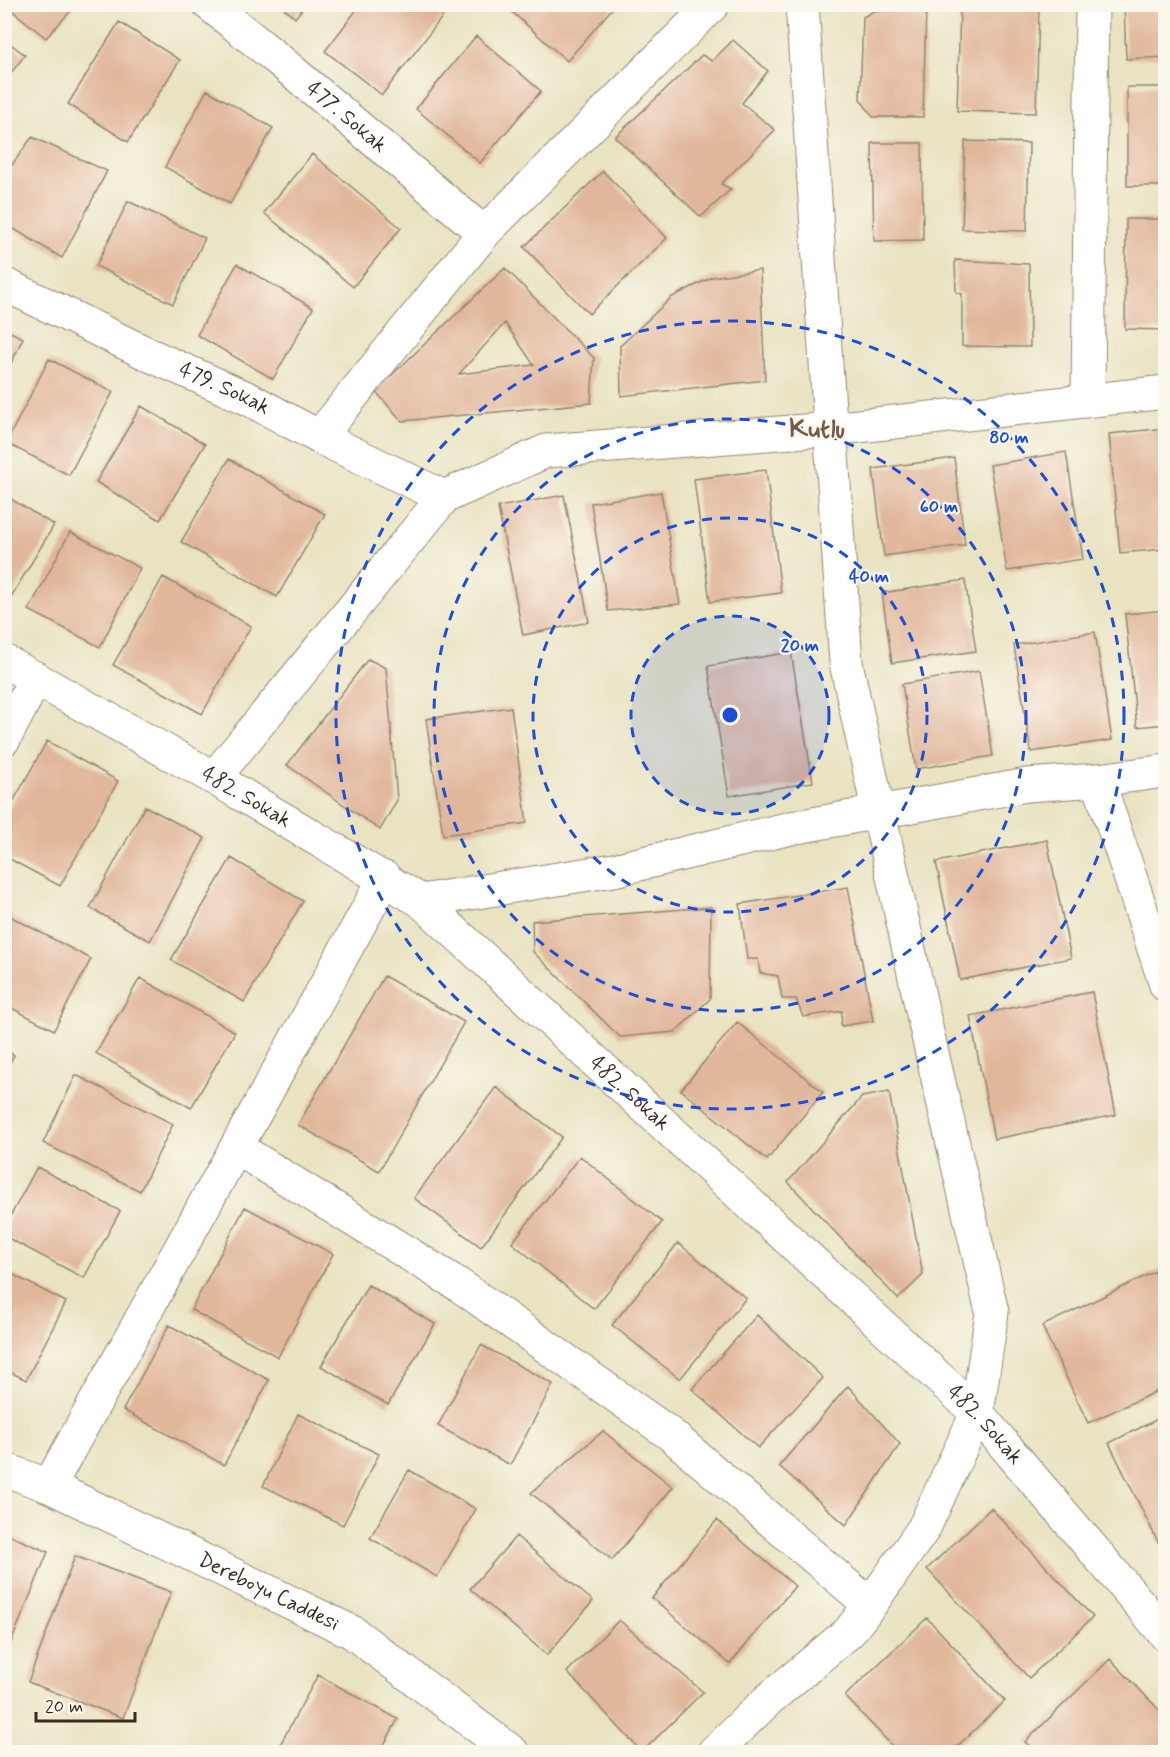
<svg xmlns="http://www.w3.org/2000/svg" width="1170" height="1757" font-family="Mynerve,sans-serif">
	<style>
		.building { fill: #e1b79b; fill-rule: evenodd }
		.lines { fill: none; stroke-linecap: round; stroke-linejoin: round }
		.minor-casing { stroke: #928670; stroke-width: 35 }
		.minor { stroke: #fff; stroke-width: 33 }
		.ring { fill: none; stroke: #1d4ed8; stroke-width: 3; stroke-dasharray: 10 8 }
		.labels { text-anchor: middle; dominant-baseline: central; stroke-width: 4.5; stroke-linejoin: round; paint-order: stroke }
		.street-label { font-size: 21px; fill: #3b2a1e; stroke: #fbf7ec }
		.district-label { font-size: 27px; font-weight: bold; fill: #755b4a; stroke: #fbf7ec }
		.centre { fill: #1d4ed8; stroke: #fbf7ec; stroke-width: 3 }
		.ring-label { font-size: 18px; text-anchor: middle; font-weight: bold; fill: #1d4ed8; stroke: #fbf7ec; stroke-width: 4.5; stroke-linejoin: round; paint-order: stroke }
	</style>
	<rect width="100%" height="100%" fill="#fbf7ec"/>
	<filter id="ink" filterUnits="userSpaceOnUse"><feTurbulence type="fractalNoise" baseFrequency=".0167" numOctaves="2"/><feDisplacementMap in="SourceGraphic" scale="12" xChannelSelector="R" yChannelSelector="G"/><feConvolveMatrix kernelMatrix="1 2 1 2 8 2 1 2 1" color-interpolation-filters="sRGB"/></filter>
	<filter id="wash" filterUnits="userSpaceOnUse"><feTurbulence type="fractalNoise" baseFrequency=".008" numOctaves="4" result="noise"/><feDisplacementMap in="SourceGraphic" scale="24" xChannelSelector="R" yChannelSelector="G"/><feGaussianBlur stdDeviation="1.35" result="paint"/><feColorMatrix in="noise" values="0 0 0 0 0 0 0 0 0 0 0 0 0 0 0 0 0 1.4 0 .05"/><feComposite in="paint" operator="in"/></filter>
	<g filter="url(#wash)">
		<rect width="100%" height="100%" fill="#e9e3c2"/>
		<g id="blocks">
			<path class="building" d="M4,4h73l-31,34z
				M279,4h27l-11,14z
				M361,4h85l4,3 -68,88 -57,-44z
				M503,4h113l-49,57z
				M1124,4h42v53l-40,2z
				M960,6l79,2 -3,105 -79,-2z
				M926,10l-3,107h-50l-13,-18 3,-82 11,-6z
				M119,22l61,38 -52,82 -60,-38z
				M476,36l65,55 -61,72 -64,-54z
				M4,39l21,16 -21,27z
				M733,40l35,31 -26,32 33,27 -54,54 10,5 -30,28 -86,-80 87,-82 10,6z
				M1127,87h39v99h-39z
				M207,90l66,38 -43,76 -65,-37z
				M32,137l75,34 -45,87 -58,-35v-47z
				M965,141l64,2 -2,88 -65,-2z
				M872,143h50l1,97 -49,1z
				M312,154l89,74 -48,59 -89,-74z
				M603,171l64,67 -78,76 -65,-67z
				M128,201l77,37 -32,66 -77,-38z
				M1126,219h40v111l-41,-1z
				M955,260l74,4 1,83 -68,-1v-52l-6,-2z
				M237,264l76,44 -40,71 -76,-44z
				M505,268l89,90 -3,45 -189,18 -27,-30zM505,323l29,42 -75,9z
				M760,270l5,110 -144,16 -1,-50 52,-49 40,-20z
				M4,329l19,9 -19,40z
				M49,359l64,33 -44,83 -63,-32z
				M141,406l64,38 -45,76 -64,-38z
				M1166,428v121l-46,4 -11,-119z
				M1066,452l17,107 -76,12 -17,-106z
				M954,458l11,87 -81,11 -11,-87z
				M229,459l96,55 -48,83 -96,-55z
				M766,470l15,123 -71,9 -16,-123z
				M661,492l19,112 -72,7 -17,-108z
				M4,495l50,30 -43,72 -7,-3z
				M564,495l25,127 -66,13 -25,-128z
				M70,532l70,36 -40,79 -71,-37z
				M163,577l88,49 -49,88 -89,-49z
				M965,580l11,71 -84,12 -10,-70z
				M1166,610v114l-29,3 -12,-113z
				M1095,632l17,108 -81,12 -17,-107z
				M791,652l22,130 -84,14 -21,-130z
				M368,659l18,9 11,132 -17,30 -93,-65z
				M979,671l14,85 -77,13 -14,-85z
				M511,707l16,116 -84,12 -17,-116z
				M47,741l71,40 -58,105 -56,-30v-38z
				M145,806l60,32 -55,103 -60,-33z
				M1047,840l24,118 -111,22 -24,-118z
				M231,858l72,43 -59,101 -73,-42z
				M848,887l25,134 -32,5 1,-15 -39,6 -7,-18h-14l-4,-23 -18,-3 -2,-14h-11l-7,-55z
				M711,907l-1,92 -35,33 -55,5 -87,-85 -1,-31z
				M4,913l87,46 -37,71 -50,-26z
				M384,976l80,46 -85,149 -81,-46z
				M140,978l95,54 -44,76 -95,-55z
				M1092,992l24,123 -122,24 -24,-123z
				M737,1022l86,70 -56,68 -86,-70z
				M4,1050l10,5 -10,18z
				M76,1075l97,49 -33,67 -97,-48z
				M496,1087l66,50 -81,110 -67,-49z
				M889,1092l34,183 -25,24 -110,-117 74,-85z
				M580,1156l82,66 -68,87 -82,-66z
				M37,1167l83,44 -36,67 -80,-42v-8z
				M245,1207l88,47 -55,103 -87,-47z
				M678,1243l68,55 -66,81 -68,-54z
				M1166,1266v121l-78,36 -46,-97z
				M4,1270l62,32 -40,78 -22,-11z
				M368,1285l67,39 -47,81 -67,-39z
				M757,1315l66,63 -65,70 -66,-59z
				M169,1325l100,55 -45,85 -101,-55z
				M481,1345l72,39 -43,81 -72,-39z
				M848,1386l52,58 -54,81 -67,-59z
				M298,1414l81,40 -36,71 -80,-39z
				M1166,1415v124l-8,3 -49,-99z
				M603,1431l70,56 -61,73 -81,-67z
				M409,1470l67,39 -39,68 -67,-39z
				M991,1508l102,109 -64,61 -102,-109z
				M717,1520l78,66 -65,78 -78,-66z
				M4,1533l44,19 -43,105h-1z
				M516,1536l77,65 -46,54 -77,-66z
				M75,1556l96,36 -48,126 -95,-36z
				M927,1618l78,83 -54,51h-53l-53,-56z
				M619,1620l84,72 -61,60 -75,-80z
				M1110,1659l56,58v35h-130l-11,-10z
				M318,1675l80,44 -18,33h-104z"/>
		</g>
	</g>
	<g filter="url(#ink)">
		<use href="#blocks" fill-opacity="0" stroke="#928670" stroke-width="1.5"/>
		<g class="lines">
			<defs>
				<g id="minor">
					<path id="s1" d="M209,4l71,57 204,172"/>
					<path id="s2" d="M4,284l148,72 97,43 70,38 125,60"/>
					<path d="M1088,400l4,-396"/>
					<path d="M319,437l165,-204 229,-229"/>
					<path id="s3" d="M4,661l210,117 207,123 556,512 189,222"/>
					<path d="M4,739l32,-61"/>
					<path d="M214,778l230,-281 102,-46 285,-22 335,-37"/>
					<path d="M1098,780l68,205"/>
					<path d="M421,901l193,-31 177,-42 236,-43 71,-5 68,-9"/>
					<path d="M237,1148l222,137 211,149 200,171"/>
					<path id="s4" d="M4,1469l45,17 303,146 160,120"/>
					<path d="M49,1486l336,-608"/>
					<path d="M714,1752l55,-53 80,-67 21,-27 54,-77 53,-115 15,-101 -67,-289 -79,-360 -44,-659"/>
				</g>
			</defs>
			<use href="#minor" class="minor-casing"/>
			<use href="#minor" class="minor"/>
		</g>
	</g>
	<circle cx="730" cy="715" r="99" fill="#1d4ed8" fill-opacity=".12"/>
	<g class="ring">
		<circle cx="730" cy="715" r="99"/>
		<circle cx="730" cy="715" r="197"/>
		<circle cx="730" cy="715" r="296"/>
		<circle cx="730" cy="715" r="394"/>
	</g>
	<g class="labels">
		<g class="street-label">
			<text stroke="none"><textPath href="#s1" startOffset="178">477. Sokak</textPath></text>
			<text stroke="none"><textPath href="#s2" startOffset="244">479. Sokak</textPath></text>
			<text stroke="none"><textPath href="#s3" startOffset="278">482. Sokak</textPath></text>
			<text stroke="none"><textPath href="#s3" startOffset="765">482. Sokak</textPath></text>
			<text stroke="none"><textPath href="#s3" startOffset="1251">482. Sokak</textPath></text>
			<text stroke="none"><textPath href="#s4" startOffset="292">Dereboyu Caddesi</textPath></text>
		</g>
		<g class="district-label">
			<text x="817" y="429">Kutlu</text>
		</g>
	</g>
	<circle cx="730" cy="715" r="9" class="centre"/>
	<g class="ring-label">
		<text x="1009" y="443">80 m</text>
		<text x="939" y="512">60 m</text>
		<text x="869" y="582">40 m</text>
		<text x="800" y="651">20 m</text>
	</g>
	<rect width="1170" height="1757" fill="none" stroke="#fbf7ec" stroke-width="24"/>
	<path d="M36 1712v9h99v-9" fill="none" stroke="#3b2a1e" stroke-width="3"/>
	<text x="45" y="1712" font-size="18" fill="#3b2a1e" stroke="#fbf7ec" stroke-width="4.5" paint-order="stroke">20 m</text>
</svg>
